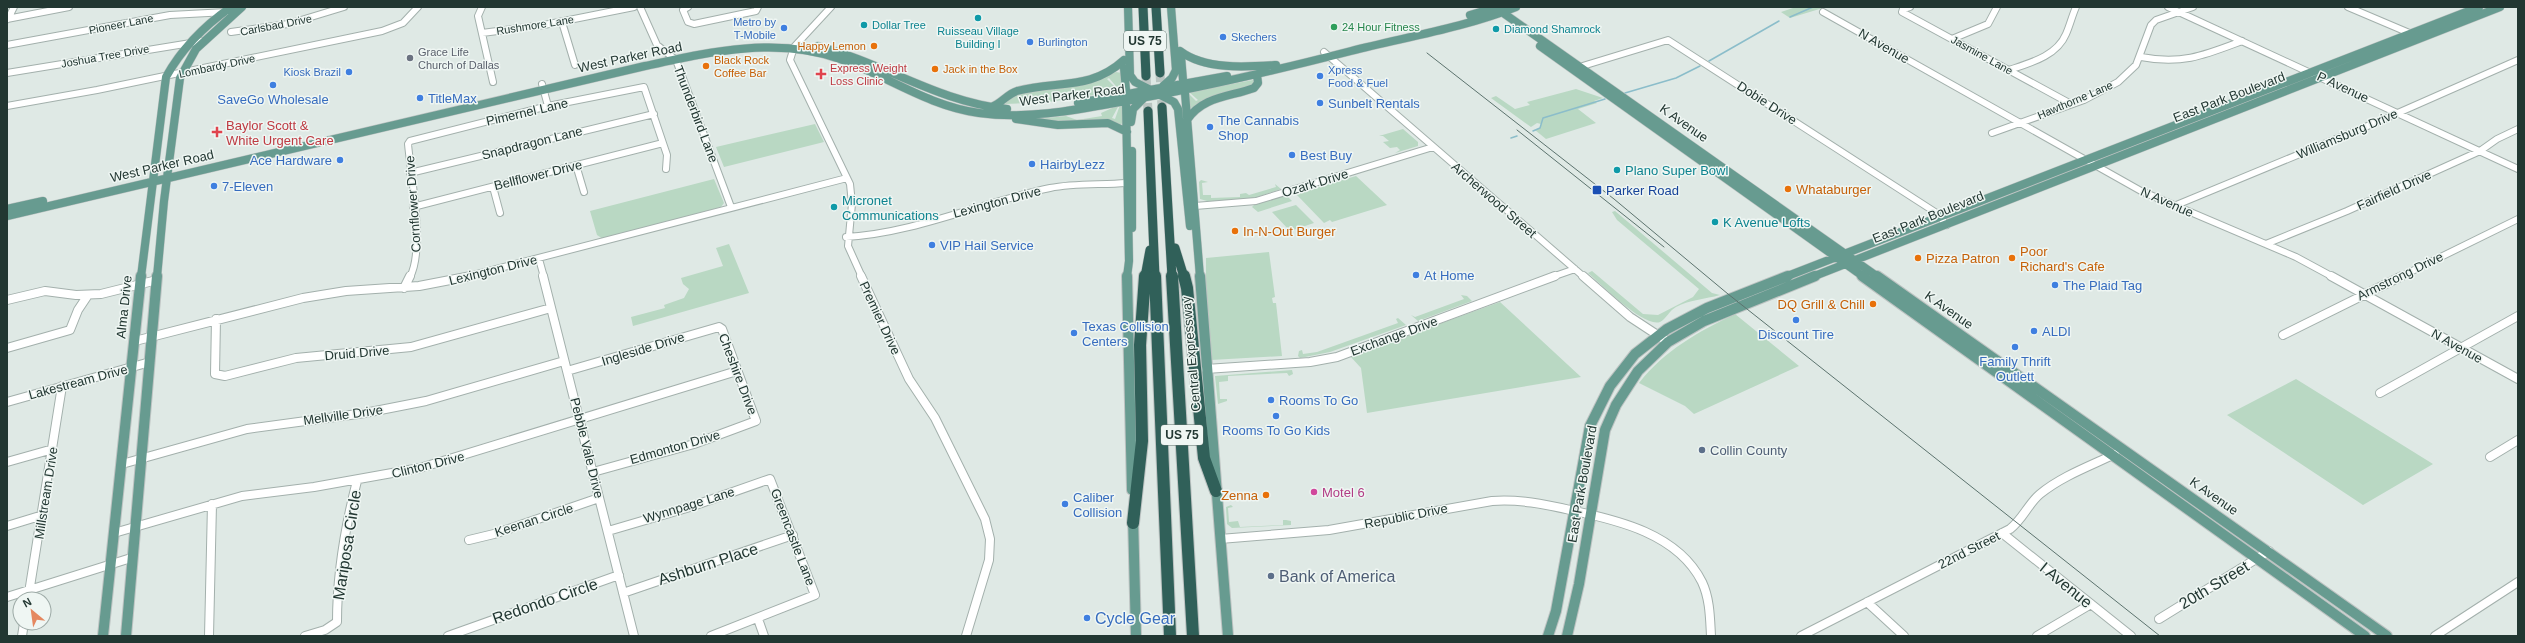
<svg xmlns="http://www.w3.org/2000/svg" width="2525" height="643" font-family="Helvetica,sans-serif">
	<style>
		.green { fill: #b9d8c3 }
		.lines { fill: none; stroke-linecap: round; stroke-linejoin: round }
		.stream { stroke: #8bbdca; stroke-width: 1.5 }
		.highway-tunnel { stroke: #b9c5c1; stroke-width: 9; stroke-dasharray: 9 4.5; stroke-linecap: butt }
		.minor-far1-casing { stroke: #a3b0ac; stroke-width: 8 }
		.minor-casing { stroke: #a3b0ac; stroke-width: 10 }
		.major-far1-casing { stroke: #bdc3c2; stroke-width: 9 }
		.major-casing { stroke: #bdc3c2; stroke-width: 12 }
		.highway-far1-casing { stroke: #bdc3c2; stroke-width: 10 }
		.highway-casing { stroke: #bdc3c2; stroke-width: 14 }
		.minor-far1 { stroke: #fff; stroke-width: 6 }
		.minor { stroke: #fff; stroke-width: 8 }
		.major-far1 { stroke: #679b90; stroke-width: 8 }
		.major { stroke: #679b90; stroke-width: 10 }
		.highway-far1 { stroke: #306059; stroke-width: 9 }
		.highway { stroke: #306059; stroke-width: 12 }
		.tram { stroke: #5c736e; stroke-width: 1 }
		.culture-dot { fill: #0f9aa8; stroke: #eff6f3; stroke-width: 1.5 }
		.leisure-dot { fill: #2e9e5b; stroke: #eff6f3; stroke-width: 1.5 }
		.shop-dot { fill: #3f7fe0; stroke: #eff6f3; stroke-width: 1.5 }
		.food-dot { fill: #e8710a; stroke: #eff6f3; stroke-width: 1.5 }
		.worship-dot { fill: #6b7280; stroke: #eff6f3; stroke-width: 1.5 }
		.health-dot { fill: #e0444e; stroke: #eff6f3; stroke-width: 1.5 }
		.transit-dot { fill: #1a4fb4; stroke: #eff6f3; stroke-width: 1.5 }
		.service-dot { fill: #5c6f8a; stroke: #eff6f3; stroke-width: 1.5 }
		.hotel-dot { fill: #d1479c; stroke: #eff6f3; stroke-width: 1.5 }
		.labels { text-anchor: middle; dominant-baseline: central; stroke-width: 3; stroke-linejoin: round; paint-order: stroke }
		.far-shop-label { font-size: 11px; fill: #366cbe; stroke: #eff6f3; text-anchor: start }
		.far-street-label { font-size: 11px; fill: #223732; stroke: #eff6f3 }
		.far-culture-label { font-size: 11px; fill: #0d838f; stroke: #eff6f3; text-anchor: start }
		.far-leisure-label { font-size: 11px; fill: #27864d; stroke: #eff6f3; text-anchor: start }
		.far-food-label { font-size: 11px; fill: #c56008; stroke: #eff6f3; text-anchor: start }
		.far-worship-label { font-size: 11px; fill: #5b616d; stroke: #eff6f3; text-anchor: start }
		.far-health-label { font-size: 11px; fill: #be3a42; stroke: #eff6f3; text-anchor: start }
		.shield { fill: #eff6f3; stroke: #60706c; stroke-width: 1 }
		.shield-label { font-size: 12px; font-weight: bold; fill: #223732 }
		.street-label { font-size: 13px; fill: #223732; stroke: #eff6f3 }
		.shop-label { font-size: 13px; fill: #366cbe; stroke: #eff6f3; text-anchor: start }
		.health-label { font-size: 13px; fill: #be3a42; stroke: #eff6f3; text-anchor: start }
		.culture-label { font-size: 13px; fill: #0d838f; stroke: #eff6f3; text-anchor: start }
		.food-label { font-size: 13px; fill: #c56008; stroke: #eff6f3; text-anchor: start }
		.transit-label { font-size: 13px; fill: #164399; stroke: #eff6f3; text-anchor: start }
		.service-label { font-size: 13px; fill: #4e5e75; stroke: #eff6f3; text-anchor: start }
		.hotel-label { font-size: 13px; fill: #b23c85; stroke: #eff6f3; text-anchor: start }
		.near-street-label { font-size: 16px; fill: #223732; stroke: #eff6f3 }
		.near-service-label { font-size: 16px; fill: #4e5e75; stroke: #eff6f3; text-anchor: start }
		.near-shop-label { font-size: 16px; fill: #366cbe; stroke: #eff6f3; text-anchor: start }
	</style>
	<rect width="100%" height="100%" fill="#dfe9e5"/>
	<path class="green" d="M1796,7h30l-36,11 -9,-6z
		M1116,72l6,1v18h-2l-11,-13 -2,1 12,12 -70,11 -44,2 7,-9 83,-14z
		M1253,80l2,1 -1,5 -47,14 -15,8 -4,-1v-14l8,8 2,-1 -9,-8z
		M1576,89l27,9 -9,3 3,2 -19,6 18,14 -50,16 -11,-9 5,-2 1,-4 -4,-1 -6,4 -40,-29 5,-2 19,13 15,-4 -3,-3z
		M1119,105l-7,13 3,1 5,-14h3v18l-4,2 -8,-5 -33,3 -50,-3 38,-4 11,4 25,-4 -1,-3z
		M815,124l9,18 -100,25 -8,-20z
		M1403,129l15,13v4l-23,7 5,-3 -3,-3 -7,1 -7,-6 6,-1 -6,-5h-4z
		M1356,176l31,29 -55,17 -2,-2 -6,3 -28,-29z
		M714,179l10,24 -3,4 -118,32 -6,-4 -7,-24z
		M1201,180l7,2 -6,1 1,12h8v3l29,-1v-3l6,-1 3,2 27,-8 -1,-3 6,5 -33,11 -43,3 2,-2 -7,-2 -1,-17z
		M1284,196l4,1 4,4 -34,11 -6,-5 2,-2z
		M1296,205l18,18 -24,8 -18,-19z
		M1615,211l97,82 8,2c-14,4 -32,5 -44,12 -7,4 -10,12 -16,15 -16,6 -59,-38 -72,-49l4,-2 51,43 15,1 35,-18 6,-8 -82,-69 -5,-8z
		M729,244l20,49 -116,33 -2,-9 34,-9 -1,-3 20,-7 5,-9 -6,-5 -2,-6 42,-12 -7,-18z
		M1269,252l6,45 -3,1 1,5h3l6,53 -71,4 -5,-62v-40z
		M1461,295l6,1 5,5 -54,20 -7,-6 4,2 49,-18z
		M1500,302l81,75 -214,36 -6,-45 -11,-12z
		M1735,314l64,52 -105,48 -9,-8 -46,-23c26,-33 59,-51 96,-69z
		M1398,318l8,7 -76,27 -30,6 -2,-2 1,-5 3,-1 1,4 14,-2 81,-29 -2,-4z
		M1292,370l1,4 -4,2 -2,-3 -59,3v5l-9,1 1,17h7v2l-9,3 -3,-28z
		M2296,379l137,85 -70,41 -136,-90z
		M1231,505l2,2 -5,1 1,14 9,-1 2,6 43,-2v-5h3l5,1v4l-59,3 -5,-4 -1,-17z"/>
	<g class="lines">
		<path class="stream" d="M1790,17l23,-10
			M1709,61l70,-40
			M1625,93l51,-15 24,-12
			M1533,131l7,-3 3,-10 62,-19
			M1511,138l6,-2"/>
		<path class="highway-tunnel" d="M1160,73l2,34
			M1146,76l2,35"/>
		<defs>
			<path id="minor-far1" d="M482,7l-4,9 15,66
				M640,7l17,38 19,15 55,147
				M688,7l-5,3 5,12 6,2 62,-13 2,-4
				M831,7l-37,40 -4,13 60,124 2,20 -4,42 14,31
				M1910,7l-7,2 -1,3 169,92
				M2168,7l350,162
				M2348,7l66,28
				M1823,12l318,179 155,66 37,20
				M7,19l62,-12
				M8,19l6,-12
				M562,22l13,43
				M231,32l57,-8 56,-17
				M482,33l62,-8 90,-18
				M1952,39l36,-15 9,-17
				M7,45l163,-30 57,-3
				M1324,52l260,225
				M2141,57c41,8 64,-2 101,-16
				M1576,68l92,-28 267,172 12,13
				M2009,70c21,-7 48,-14 57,-36 4,-9 6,-18 10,-27
				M7,73l196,-32
				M542,84l6,22
				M7,106l90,-16 285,-59 21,-8 15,-16
				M1992,133l92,-33 34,-18 18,-17 15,-40 5,-5 37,-13
				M576,165l8,27
				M410,173l244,-59
				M493,187l7,26
				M1195,206l61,-5 177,-54
				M2174,206l208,-86 136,-60
				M413,207l250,-64
				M846,237c70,-4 136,-35 204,-49 24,-5 51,-3 76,-5
				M2266,244l81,-33 133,-60 17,-12 21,-10
				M539,259l5,18
				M410,277c15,-28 1,-100 -2,-133l2,-3 138,-35 96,-19 23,68 -1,14
				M465,277l382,-99
				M1552,277l23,-8
				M2400,277l118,-58"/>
			<path id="minor" d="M543,276l91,360
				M861,276l48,103 26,39 50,101 5,20 -1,21 -23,76
				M1583,276l47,41 38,25
				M2331,276l187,103
				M404,288l6,-12
				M7,300l38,-9 31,4 25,-1 56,-14
				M216,319l-1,55 10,2 71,-18 115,-11 140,-39
				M2283,335l119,-59
				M135,341l168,-43 43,-7 73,-5 52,-10
				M7,348l63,-18 8,-20 10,-15
				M1206,369l104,-7 27,-5 218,-81
				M567,371l152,-44 3,2 34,92 -62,23 -101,28
				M2380,393l138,-77
				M7,402l143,-40
				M2490,457l28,-17
				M7,462l46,-13
				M122,464l125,-35 118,-16 61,-12 138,-40
				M7,526l36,-11
				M608,531l82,-24 80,-28 45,116 -104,41
				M114,533l128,-37 72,-9 106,-19 317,-97
				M2002,533l129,103
				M1220,539l109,-9 163,-29c27,-2 52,3 78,9 48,10 108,24 132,72 8,17 8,36 9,54
				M469,540l25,-6 105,-36
				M623,593l170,-58
				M7,597l124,-39
				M28,599l34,-213
				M1867,602l37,34
				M758,619l6,17
				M2159,619l110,-68
				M22,636l2,-13
				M209,636l3,-132
				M305,636l20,-6 12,-8c0,-48 8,-95 20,-141
				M448,636l171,-61
				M1801,636l209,-107c13,-10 18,-25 30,-35 22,-18 50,-28 75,-40
				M2037,636l54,-32
				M2435,636l83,-54"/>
			<path id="major-far1" d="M1128,7l2,68 5,7 14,7
				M1499,10l379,267
				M1470,15l27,-8
				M818,46c66,17 120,56 189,63
				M1540,46l324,231
				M1180,51c25,19 66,16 96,14
				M1181,56l2,24
				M1124,68l2,22
				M1163,86l9,-8 4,-8 -5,-63
				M1185,93l15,184
				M1160,95l14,7 4,7 12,117
				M1078,103l149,-27
				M1126,103l3,158 -2,16
				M991,107c10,-3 16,-13 26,-16 40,-11 73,0 107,-31
				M1016,119l42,6 50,-2 19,9
				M1187,120c16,-24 43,-23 67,-32l4,-5 -1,-8
				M1131,122l2,-13 11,-11
				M1132,151v77
				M7,209l36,-8
				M7,216l638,-150c64,-14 132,-30 195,-7 47,17 88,47 139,54 51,7 102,-4 152,-13 74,-13 146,-30 220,-49 55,-14 112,-23 165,-44
				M141,277l25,-200c16,-29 38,-51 65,-70
				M157,277l7,-76 16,-123 16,-29 46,-42
				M1785,277l694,-270
				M1812,277l688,-270"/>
			<path id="major" d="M1127,276l5,214
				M1200,276l28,360
				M1862,276l503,360
				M1877,276l510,360
				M1133,516l3,120
				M103,636l38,-360
				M126,636l31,-360
				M1548,636l8,-25 34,-185 20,-40 25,-32 32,-25 40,-21 81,-32
				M1567,636l12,-52 26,-154 11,-25 22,-34 30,-29 36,-21 111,-45"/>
			<path id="highway-far1" d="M1143,7l3,69
				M1156,7l4,66
				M1162,107l10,170
				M1148,111l7,166
				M1175,248l9,29
				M1145,277l5,-27"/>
			<path id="highway" d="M1155,276l15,360
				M1172,276l21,360
				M1184,276l3,12 17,170 12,33
				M1133,523l9,-82 -2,-96 5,-69"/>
		</defs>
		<use href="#minor-far1" class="minor-far1-casing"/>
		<use href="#minor" class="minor-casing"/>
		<use href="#major-far1" class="major-far1-casing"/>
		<use href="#major" class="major-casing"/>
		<use href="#highway-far1" class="highway-far1-casing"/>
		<use href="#highway" class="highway-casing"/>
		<use href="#minor-far1" class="minor-far1"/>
		<use href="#minor" class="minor"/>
		<use href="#major-far1" class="major-far1"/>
		<use href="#major" class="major"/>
		<use href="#highway-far1" class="highway-far1"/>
		<use href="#highway" class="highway"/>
		<path class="tram" d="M1427,53l187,146 114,95 432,342
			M1517,130l147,117"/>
	</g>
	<g class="culture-dot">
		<circle cx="978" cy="18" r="4"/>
		<circle cx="864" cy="25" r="4"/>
		<circle cx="1496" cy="29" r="4"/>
		<circle cx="1617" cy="170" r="4"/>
		<circle cx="834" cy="207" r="4"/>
		<circle cx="1715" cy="222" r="4"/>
	</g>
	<circle class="leisure-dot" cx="1334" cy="27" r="4"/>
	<g class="shop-dot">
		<circle cx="784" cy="28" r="4"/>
		<circle cx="1223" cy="37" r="4"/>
		<circle cx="1030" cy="42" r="4"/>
		<circle cx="349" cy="72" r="4"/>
		<circle cx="1320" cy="76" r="4"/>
		<circle cx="273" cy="85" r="4"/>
		<circle cx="420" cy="98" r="4"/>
		<circle cx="1320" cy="103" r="4"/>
		<circle cx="1210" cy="127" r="4"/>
		<circle cx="1292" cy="155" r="4"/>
		<circle cx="340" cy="160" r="4"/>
		<circle cx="1032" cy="164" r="4"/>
		<circle cx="214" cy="186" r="4"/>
		<circle cx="932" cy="245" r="4"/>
		<circle cx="1416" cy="275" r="4"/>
		<circle cx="2055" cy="285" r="4"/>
		<circle cx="1796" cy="320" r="4"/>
		<circle cx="2034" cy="331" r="4"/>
		<circle cx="1074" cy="333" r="4"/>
		<circle cx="2015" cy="347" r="4"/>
		<circle cx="1271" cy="400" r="4"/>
		<circle cx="1276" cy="416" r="4"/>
		<circle cx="1065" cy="504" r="4"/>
		<circle cx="1087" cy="618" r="4"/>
	</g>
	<g class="food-dot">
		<circle cx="874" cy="46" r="4"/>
		<circle cx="706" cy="66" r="4"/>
		<circle cx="935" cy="69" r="4"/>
		<circle cx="1788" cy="189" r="4"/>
		<circle cx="1235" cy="231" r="4"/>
		<circle cx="1918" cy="258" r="4"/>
		<circle cx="2012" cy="258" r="4"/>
		<circle cx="1873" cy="304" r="4"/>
		<circle cx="1266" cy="495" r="4"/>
	</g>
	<circle class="worship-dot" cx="410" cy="58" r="4"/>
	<g class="health-dot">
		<path d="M819 68h4v4h4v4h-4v4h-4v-4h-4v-4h4z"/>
		<path d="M215 126h4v4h4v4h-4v4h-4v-4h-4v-4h4z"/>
	</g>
	<rect class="transit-dot" x="1592" y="185" width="10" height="10" rx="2"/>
	<g class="service-dot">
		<circle cx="1702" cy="450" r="4"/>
		<circle cx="1271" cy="576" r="4"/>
	</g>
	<circle class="hotel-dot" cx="1314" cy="492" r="4"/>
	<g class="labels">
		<g class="far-shop-label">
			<text x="776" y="22" text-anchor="end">Metro by<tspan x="776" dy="13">T-Mobile</tspan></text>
			<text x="1231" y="37">Skechers</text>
			<text x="1038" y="42">Burlington</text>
			<text x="1328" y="70">Xpress<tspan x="1328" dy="13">Food &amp; Fuel</tspan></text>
			<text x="341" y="72" text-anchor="end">Kiosk Brazil</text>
		</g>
		<g class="far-street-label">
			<text transform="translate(121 24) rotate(-11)">Pioneer Lane</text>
			<text transform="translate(276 25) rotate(-11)">Carlsbad Drive</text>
			<text transform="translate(535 25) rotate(-9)">Rushmore Lane</text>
			<text transform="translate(1982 55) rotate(29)">Jasmine Lane</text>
			<text transform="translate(105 56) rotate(-10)">Joshua Tree Drive</text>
			<text transform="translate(217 66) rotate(-12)">Lombardy Drive</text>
			<text transform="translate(2075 100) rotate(-23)">Hawthorne Lane</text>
		</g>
		<g class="far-culture-label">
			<text x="872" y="25">Dollar Tree</text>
			<text x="1504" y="29">Diamond Shamrock</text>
			<text x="978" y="31" text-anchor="middle">Ruisseau Village<tspan x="978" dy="13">Building I</tspan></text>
		</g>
		<g class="far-leisure-label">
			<text x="1342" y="27">24 Hour Fitness</text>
		</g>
		<g class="far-food-label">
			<text x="866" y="46" text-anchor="end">Happy Lemon</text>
			<text x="714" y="60">Black Rock<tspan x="714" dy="13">Coffee Bar</tspan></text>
			<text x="943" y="69">Jack in the Box</text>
		</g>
		<g class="far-worship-label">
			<text x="418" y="52">Grace Life<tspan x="418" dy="13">Church of Dallas</tspan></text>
		</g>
		<g class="far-health-label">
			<text x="830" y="68">Express Weight<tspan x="830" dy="13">Loss Clinic</tspan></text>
		</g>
		<g class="shield">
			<rect x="1124" y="31" width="42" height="20" rx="3"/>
			<rect x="1161" y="425" width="42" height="20" rx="3"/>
		</g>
		<g class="shield-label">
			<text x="1145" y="41">US 75</text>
			<text x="1182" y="435">US 75</text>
		</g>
		<g class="street-label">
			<text transform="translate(1884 46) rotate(30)">N Avenue</text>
			<text transform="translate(630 57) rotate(-12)">West Parker Road</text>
			<text transform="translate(2343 87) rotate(25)">P Avenue</text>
			<text transform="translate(1072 95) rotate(-7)">West Parker Road</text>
			<text transform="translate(2229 97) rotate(-21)">East Park Boulevard</text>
			<text transform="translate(1767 103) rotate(33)">Dobie Drive</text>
			<text transform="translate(527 112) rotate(-13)">Pimernel Lane</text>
			<text transform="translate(696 114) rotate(69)">Thunderbird Lane</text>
			<text transform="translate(1684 123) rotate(35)">K Avenue</text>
			<text transform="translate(2347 134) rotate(-23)">Williamsburg Drive</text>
			<text transform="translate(532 143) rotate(-14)">Snapdragon Lane</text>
			<text transform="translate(162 166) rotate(-13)">West Parker Road</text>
			<text transform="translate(538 175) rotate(-14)">Bellflower Drive</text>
			<text transform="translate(1315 183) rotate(-17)">Ozark Drive</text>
			<text transform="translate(2394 190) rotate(-24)">Fairfield Drive</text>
			<text transform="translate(1494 200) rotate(41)">Archerwood Street</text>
			<text transform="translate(997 202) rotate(-15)">Lexington Drive</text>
			<text transform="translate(2167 202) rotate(24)">N Avenue</text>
			<text transform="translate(413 204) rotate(-94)">Cornflower Drive</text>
			<text transform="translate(1928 217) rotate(-22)">East Park Boulevard</text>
			<text transform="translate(493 270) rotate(-14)">Lexington Drive</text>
			<text transform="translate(2400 276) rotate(-26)">Armstrong Drive</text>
			<text transform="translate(124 307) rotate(-84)">Alma Drive</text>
			<text transform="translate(1949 310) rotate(35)">K Avenue</text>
			<text transform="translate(880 318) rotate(65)">Premier Drive</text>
			<text transform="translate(1394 336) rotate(-20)">Exchange Drive</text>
			<text transform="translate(2457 346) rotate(29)">N Avenue</text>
			<text transform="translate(643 349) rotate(-17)">Ingleside Drive</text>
			<text transform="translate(357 353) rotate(-5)">Druid Drive</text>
			<text transform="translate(1191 354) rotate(-95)">Central Expressway</text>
			<text transform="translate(738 374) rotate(69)">Cheshire Drive</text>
			<text transform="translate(78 382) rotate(-15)">Lakestream Drive</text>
			<text transform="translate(343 415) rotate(-8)">Mellville Drive</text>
			<text transform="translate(675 447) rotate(-16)">Edmonton Drive</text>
			<text transform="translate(587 448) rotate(76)">Pebble Vale Drive</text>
			<text transform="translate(428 465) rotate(-14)">Clinton Drive</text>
			<text transform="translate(1582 484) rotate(-80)">East Park Boulevard</text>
			<text transform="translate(46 493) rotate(-81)">Millstream Drive</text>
			<text transform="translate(2214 496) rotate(35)">K Avenue</text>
			<text transform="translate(689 505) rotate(-17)">Wynnpage Lane</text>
			<text transform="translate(1406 516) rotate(-11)">Republic Drive</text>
			<text transform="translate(534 520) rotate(-18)">Keenan Circle</text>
			<text transform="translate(793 537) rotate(69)">Greencastle Lane</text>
			<text transform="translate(1969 550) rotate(-27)">22nd Street</text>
		</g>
		<g class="shop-label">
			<text x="428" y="98">TitleMax</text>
			<text x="273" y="99" text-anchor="middle">SaveGo Wholesale</text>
			<text x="1328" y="103">Sunbelt Rentals</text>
			<text x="1218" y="120">The Cannabis<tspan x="1218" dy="15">Shop</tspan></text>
			<text x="1300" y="155">Best Buy</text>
			<text x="332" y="160" text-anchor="end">Ace Hardware</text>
			<text x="1040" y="164">HairbyLezz</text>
			<text x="222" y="186">7-Eleven</text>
			<text x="940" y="245">VIP Hail Service</text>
			<text x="1424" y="275">At Home</text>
			<text x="2063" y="285">The Plaid Tag</text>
			<text x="1082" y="326">Texas Collision<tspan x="1082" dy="15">Centers</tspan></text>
			<text x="2042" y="331">ALDI</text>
			<text x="1796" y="334" text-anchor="middle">Discount Tire</text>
			<text x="2015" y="361" text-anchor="middle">Family Thrift<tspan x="2015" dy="15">Outlett</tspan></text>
			<text x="1279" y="400">Rooms To Go</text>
			<text x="1276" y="430" text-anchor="middle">Rooms To Go Kids</text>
			<text x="1073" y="497">Caliber<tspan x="1073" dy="15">Collision</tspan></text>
		</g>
		<g class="health-label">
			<text x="226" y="125">Baylor Scott &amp;<tspan x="226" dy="15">White Urgent Care</tspan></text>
		</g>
		<g class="culture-label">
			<text x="1625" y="170">Plano Super Bowl</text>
			<text x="842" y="200">Micronet<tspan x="842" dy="15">Communications</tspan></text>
			<text x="1723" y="222">K Avenue Lofts</text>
		</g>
		<g class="food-label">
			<text x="1796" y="189">Whataburger</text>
			<text x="1243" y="231">In-N-Out Burger</text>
			<text x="2020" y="251">Poor<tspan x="2020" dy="15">Richard's Cafe</tspan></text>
			<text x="1926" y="258">Pizza Patron</text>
			<text x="1865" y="304" text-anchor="end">DQ Grill &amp; Chill</text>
			<text x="1258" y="495" text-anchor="end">Zenna</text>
		</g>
		<g class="transit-label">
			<text x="1606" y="190">Parker Road</text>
		</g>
		<g class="service-label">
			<text x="1710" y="450">Collin County</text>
		</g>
		<g class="hotel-label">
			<text x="1322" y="492">Motel 6</text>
		</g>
		<g class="near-street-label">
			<text transform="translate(347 545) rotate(-81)">Mariposa Circle</text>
			<text transform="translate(708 564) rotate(-18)">Ashburn Place</text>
			<text transform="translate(2066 585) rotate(39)">I Avenue</text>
			<text transform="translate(2214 585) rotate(-31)">20th Street</text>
			<text transform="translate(545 601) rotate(-19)">Redondo Circle</text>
		</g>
		<g class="near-service-label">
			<text x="1279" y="576">Bank of America</text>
		</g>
		<g class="near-shop-label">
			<text x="1095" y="618">Cycle Gear</text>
		</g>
	</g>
	<rect width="2525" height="643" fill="none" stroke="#223732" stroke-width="16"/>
	<g transform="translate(32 611) rotate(331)"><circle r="19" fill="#eff6f3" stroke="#9daaa6"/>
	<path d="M0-3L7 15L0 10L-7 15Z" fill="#e58860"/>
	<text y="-6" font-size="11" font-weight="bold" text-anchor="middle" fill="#223732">N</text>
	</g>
</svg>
